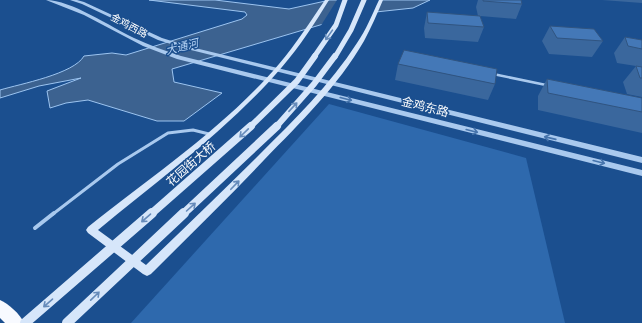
<svg xmlns="http://www.w3.org/2000/svg" width="642" height="323" font-family="Rubik,'Noto Sans SC',sans-serif">
	<style>
		.green { fill: #2e69ad }
		.water { fill: #3c6290; stroke: #9cc4f0 }
		.pier { fill: #1b4f8f }
		.lines { fill: none; stroke-linecap: round; stroke-linejoin: round }
		.service-far2 { stroke: #a9c9ee; stroke-width: 2.5 }
		.service-far1 { stroke: #a9c9ee; stroke-width: 3 }
		.service { stroke: #a9c9ee; stroke-width: 4 }
		.tertiary { fill: #a9c9ee; fill-rule: evenodd }
		.secondary { fill: #d6e6fa; fill-rule: evenodd }
		.trunk { fill: #f8faff; fill-rule: evenodd }
		.secondary-bridge-far3 { stroke: #d6e6fa; stroke-width: 5 }
		.secondary-bridge-far2 { stroke: #d6e6fa; stroke-width: 6 }
		.secondary-bridge-far1 { stroke: #d6e6fa; stroke-width: 8 }
		.secondary-bridge { stroke: #d6e6fa; stroke-width: 10 }
		.wall { fill: #3a679d }
		.building { fill: #4478b7; stroke: #305480 }
		.oneway { stroke: #668bba }
		.oneway2 { stroke: #4674ac }
		.labels { text-anchor: middle; dominant-baseline: central; stroke-width: 3; stroke-linejoin: round; paint-order: stroke }
		.far-street-label { font-size: 10px; fill: #fff; stroke: #1b4f8f }
		.far-water-label { font-size: 11px; font-style: italic; fill: #b5d3f5; stroke: #1b4f8f }
		.street-label { font-size: 12px; fill: #fff; stroke: #1b4f8f }
	</style>
	<rect width="100%" height="100%" fill="#1b4f8f"/>
	<path class="green" d="M329,104l197,54 39,165h-434z"/>
	<path class="water" d="M149,0h66l74,9 41,-9h100l-17,8 -56,6 -185,55 2,13 48,11 -38,28h-27l-69,-21 -22,3 -16,5 -3,-17 34,-13 -42,8 -39,12v-8c20,-6 74,-16 84,-34l28,-3 14,2 116,-36 5,-4 -2,-3z"/>
	<path class="pier" d="M337,0h44l-6,14 -18,2 -37,11z"/>
	<g class="lines">
		<path class="service-far2" d="M493,74l53,11"/>
		<path class="service-far1" d="M53,214l65,-50 50,-31 25,-3 16,4"/>
		<path class="service" d="M35,228l19,-15"/>
		<path class="tertiary" d="M46,0c25,0 65,27 88,38 15,7 31,13 47,18l461,114v6l-465,-117 -34,-13 -59,-31z
			M70,0h7l7,2 78,36 29,9 451,110v6l-455,-114 -29,-9 -76,-36z"/>
		<path class="secondary" d="M325,0h4c-14,23 -29,46 -47,67 -53,62 -121,111 -184,163l48,35c38,-37 76,-73 113,-110 35,-35 71,-70 98,-112 9,-13 15,-28 22,-43h4c-6,14 -12,28 -19,41 -26,45 -64,82 -100,119 -37,39 -75,76 -113,114l-4,2 -4,-2 -55,-41 -2,-3 2,-3c64,-51 137,-100 191,-163 17,-20 31,-42 46,-64z"/>
		<path class="trunk" d="M0,300c9,4 20,14 24,23h-19l-5,-5z"/>
		<path class="secondary-bridge-far3" d="M314,57l22,-32 9,-25
			M335,57l16,-27 13,-30"/>
		<path class="secondary-bridge-far2" d="M250,127l47,-46 18,-25
			M276,127l38,-43 21,-28"/>
		<path class="secondary-bridge-far1" d="M151,214l100,-88
			M183,214l94,-88"/>
		<path class="secondary-bridge" d="M25,323l127,-110
			M67,323l117,-110"/>
	</g>
	<path class="wall" d="M478,0h43l1,4 -6,15 -36,-3 4,11 -6,15 -53,-4 -1,-10 3,-16 51,4 -2,-9z
		M602,0h40v3z
		M550,26l53,15 -11,16 -43,-3 -7,-13z
		M625,37l17,3v57l-15,-3 -4,-12 13,-16 -19,-3 -3,-10z
		M398,64l97,20 -7,16 -93,-20z
		M547,79l95,19v35l-104,-23v-14z"/>
	<path class="building" d="M483,0h38l1,4 -39,-3z
		M427,12l53,4 4,11 -56,-4z
		M550,26l44,3 9,12 -46,-3z
		M625,37l17,3v9l-14,-3z
		M404,50l93,19 -2,15 -97,-20z
		M636,66l6,1v11h-2z
		M547,79l95,19v14l-94,-19z"/>
	<defs><path id="oneway-shaft" d="M-6 0H5M1.5-3L5.5 0L1.5 3" fill="none" stroke-width="1.6" stroke-linecap="round" stroke-linejoin="round"/></defs>
	<g class="oneway">
		<use href="#oneway-shaft" transform="translate(329 35) rotate(125)"/>
		<use href="#oneway-shaft" transform="translate(293 107) rotate(-47)"/>
		<use href="#oneway-shaft" transform="translate(244 133) rotate(136)"/>
		<use href="#oneway-shaft" transform="translate(235 185) rotate(-46)"/>
		<use href="#oneway-shaft" transform="translate(191 207) rotate(-42)"/>
		<use href="#oneway-shaft" transform="translate(146 218) rotate(139)"/>
		<use href="#oneway-shaft" transform="translate(95 296) rotate(-44)"/>
		<use href="#oneway-shaft" transform="translate(48 303) rotate(139)"/>
	</g>
	<g class="oneway2">
		<use href="#oneway-shaft" transform="translate(346 99) rotate(14)"/>
		<use href="#oneway-shaft" transform="translate(472 131) rotate(14)"/>
		<use href="#oneway-shaft" transform="translate(550 138) rotate(-167)"/>
		<use href="#oneway-shaft" transform="translate(599 162) rotate(14)"/>
	</g>
	<g class="labels">
		<g class="far-street-label">
			<text transform="translate(129 26) rotate(28)">金鸡西路</text>
		</g>
		<g class="far-water-label">
			<text transform="translate(182 47) rotate(-14)">大通河</text>
		</g>
		<g class="street-label">
			<text transform="translate(425 107) rotate(14)">金鸡东路</text>
			<text transform="translate(191 164) rotate(-41)">花园街大桥</text>
		</g>
	</g>
</svg>
